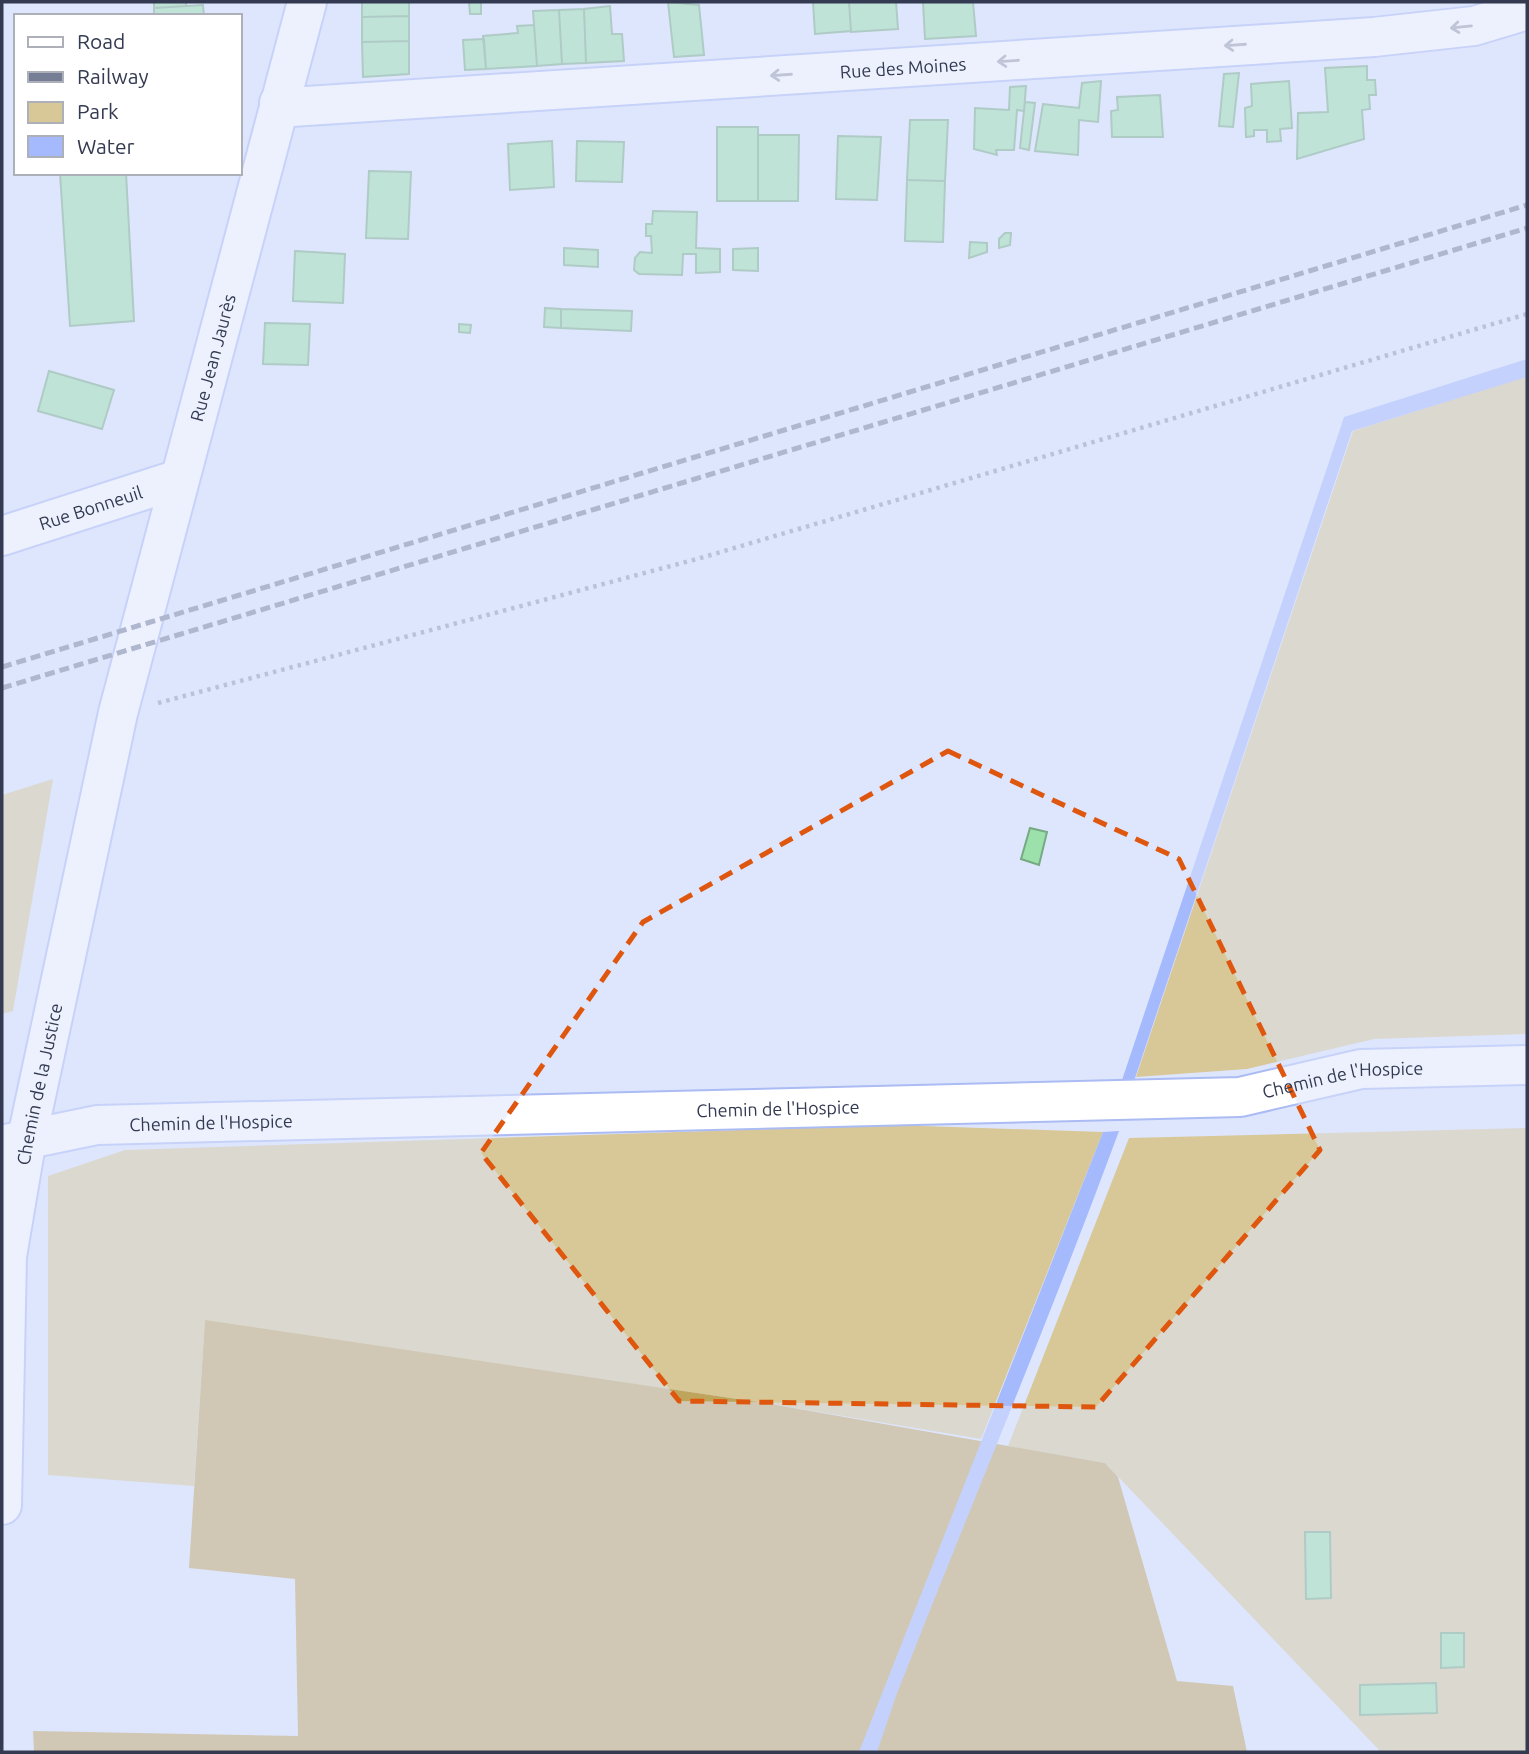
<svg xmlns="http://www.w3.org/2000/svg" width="1529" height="1754" font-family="Ubuntu,sans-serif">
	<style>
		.green { fill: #d8c898 }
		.forest { fill: #bea55b }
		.water { fill: #a5b9fd }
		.building { fill: #9ce0ac; stroke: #75aa82; stroke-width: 2 }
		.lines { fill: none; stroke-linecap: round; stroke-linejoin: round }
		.minor-casing { stroke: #abbbf4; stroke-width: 42 }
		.path { stroke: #8e96ad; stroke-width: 4.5; stroke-dasharray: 3.5 5; stroke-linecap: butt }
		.minor { stroke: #fff; stroke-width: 38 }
		.rail { stroke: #767e95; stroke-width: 5; stroke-dasharray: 10 5; stroke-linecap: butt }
		.oneway { stroke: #999ca8 }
		.marked { fill: none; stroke: #df570f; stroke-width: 5; stroke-dasharray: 14 9; stroke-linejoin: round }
		.labels { text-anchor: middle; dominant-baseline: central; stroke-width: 7; stroke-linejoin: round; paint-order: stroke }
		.street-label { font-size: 18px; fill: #333a51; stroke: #fff }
	</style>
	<rect width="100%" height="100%" fill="#dee6fd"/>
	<path class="green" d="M1527,376v658l-153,5 -127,30 -111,8 217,-646z
		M53,779l-40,232 -11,3v-219z
		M894,1125l209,7 -122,307 -210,-35 -566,-83 -11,165 -146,-11v-299l77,-26z
		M1527,1128v624h-146l-276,-289 -97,-17 121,-308z"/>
	<path class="forest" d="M205,1320l566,84 334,59 13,14 59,204 56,5 14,66h-1213l-1,-21 265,5 -3,-157 -106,-11z"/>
	<path class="water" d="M1527,359v18l-175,54 -223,665 -13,2 228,-681z
		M1119,1131c-70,190 -149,376 -223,565l-19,56h-18l244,-620z"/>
	<path class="building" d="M154,2h32v4l-32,2z
		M362,2h47v14l-47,1z
		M469,2h12v12h-11z
		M668,2l31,3 5,50 -30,2z
		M813,2h36l2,29 -36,3z
		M849,2h47l2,27 -47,3z
		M923,2h50l3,34 -51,3z
		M203,5l1,11h-50v-8z
		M610,6l2,28h10l2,27 -38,2 -2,-54z
		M584,9l2,54 -24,1 -3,-54z
		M559,10l3,54 -25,2 -4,-55z
		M409,16v25l-47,1v-25z
		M534,25l3,41 -51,3 -3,-33 35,-3 -1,-7z
		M484,39l2,30 -21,1 -2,-30z
		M409,41v33l-46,3 -1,-35z
		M1367,66v14h8l1,15h-7l1,14 -8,1 2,29 -67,20 1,-46 30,-1 -3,-44z
		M1239,73l-6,54 -14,-1 5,-52z
		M1101,81l-3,41 -19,-2 -1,35 -43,-4 8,-47 36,4 3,-25z
		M1289,81l3,47 -12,1 1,12 -14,1v-12h-13v6l-8,1 -1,-29 7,-2 -1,-22z
		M1026,86l-2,25 -7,-1 -3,40h-18l1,5 -23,-6 1,-41 34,2 1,-23z
		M1160,95l3,42h-51l-1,-26 7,-1 -1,-13z
		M1025,102l10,1 -6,47 -9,-2z
		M910,120h38l-3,61 -38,-1z
		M717,127h41v74h-41z
		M758,135h41l-1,66h-40z
		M838,136l43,1 -4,63 -41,-1z
		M552,141l2,46 -44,3 -2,-46z
		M577,141l47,1 -2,40 -46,-1z
		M369,171l42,1 -3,67 -42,-1z
		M60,173h66l8,148 -64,5z
		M907,180l38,1 -2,61 -38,-1z
		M653,211l44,1 -1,36 24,1v23l-24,1v-19h-13l-1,21 -43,-1 -5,-4 1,-12 5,-6 12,1 -1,-17h-5v-12h6z
		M1005,233h6l-1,12 -11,3v-9z
		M970,242l17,1v9l-18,6z
		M564,248l34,2v17l-34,-2z
		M758,248v23l-25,-1v-21z
		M295,251l50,3 -2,49 -50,-2z
		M545,308l16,1v19l-17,-1z
		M561,309l71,2 -1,20 -70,-3z
		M265,323l45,1 -2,41 -45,-1z
		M459,324l12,1 -1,8 -11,-1z
		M49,371l65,19 -12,39 -64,-18z
		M1030,828l17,4 -8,33 -18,-6z
		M1305,1532h25l1,66 -25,1z
		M1441,1633h23v34l-23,1z
		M1436,1683l1,30 -77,2v-30z"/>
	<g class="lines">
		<defs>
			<g id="minor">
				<path id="s1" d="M279,103l12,4 1083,-70 100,-11 53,-16"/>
				<path id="s2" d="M2,536l177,-57"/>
				<path id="s3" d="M5,1144l92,-19 1143,-28 121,-28 166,-4"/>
				<path id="s4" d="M2,1505l5,-249 20,-118 91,-425 189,-711"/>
			</g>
		</defs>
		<use href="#minor" class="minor-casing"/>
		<path class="path" d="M158,703l539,-144 830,-245"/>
		<use href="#minor" class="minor"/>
		<path class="rail" d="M2,667l1525,-462
			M2,688l1525,-460"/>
	</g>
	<defs><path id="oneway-shaft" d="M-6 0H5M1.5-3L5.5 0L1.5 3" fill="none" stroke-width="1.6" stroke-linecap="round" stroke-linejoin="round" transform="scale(1.75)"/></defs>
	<g class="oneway">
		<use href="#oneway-shaft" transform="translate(1461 27) rotate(174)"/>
		<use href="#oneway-shaft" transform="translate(1235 45) rotate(176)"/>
		<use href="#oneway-shaft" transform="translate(1008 61) rotate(176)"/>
		<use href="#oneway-shaft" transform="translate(781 75) rotate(176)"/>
	</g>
	<path d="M0 0H1529V1754H0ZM948,751l231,108 141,291 -224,257 -417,-6 -198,-248 162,-231z" fill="#dee6fd" fill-opacity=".55" fill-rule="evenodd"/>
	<path class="marked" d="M948,751l231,108 141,291 -224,257 -417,-6 -198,-248 162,-231z"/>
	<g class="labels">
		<g class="street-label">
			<text stroke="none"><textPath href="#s1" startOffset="626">Rue des Moines</textPath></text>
			<text stroke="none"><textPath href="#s4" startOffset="1171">Rue Jean Jaurès</textPath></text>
			<text stroke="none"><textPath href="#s2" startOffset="93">Rue Bonneuil</textPath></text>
			<text stroke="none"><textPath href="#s3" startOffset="1342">Chemin de l'Hospice</textPath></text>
			<text stroke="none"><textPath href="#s4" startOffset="424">Chemin de la Justice</textPath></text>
			<text stroke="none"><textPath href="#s3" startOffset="775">Chemin de l'Hospice</textPath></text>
			<text stroke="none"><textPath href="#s3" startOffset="208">Chemin de l'Hospice</textPath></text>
		</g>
	</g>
	<rect width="1529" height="1754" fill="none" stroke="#333a51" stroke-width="7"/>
	<rect x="14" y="14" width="228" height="161" fill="#ffffff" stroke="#adb0b9" stroke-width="2"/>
	<rect x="28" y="37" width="35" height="10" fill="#ffffff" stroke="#adb0b9" stroke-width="2"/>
	<text x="77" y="49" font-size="21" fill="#333a51">Road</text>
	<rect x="28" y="72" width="35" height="10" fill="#767e95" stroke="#adb0b9" stroke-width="2"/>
	<text x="77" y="84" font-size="21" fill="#333a51">Railway</text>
	<rect x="28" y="102" width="35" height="21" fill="#d8c898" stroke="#adb0b9" stroke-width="2"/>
	<text x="77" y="119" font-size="21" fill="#333a51">Park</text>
	<rect x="28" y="136" width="35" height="21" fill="#a5b9fd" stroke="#adb0b9" stroke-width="2"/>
	<text x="77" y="154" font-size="21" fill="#333a51">Water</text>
</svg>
